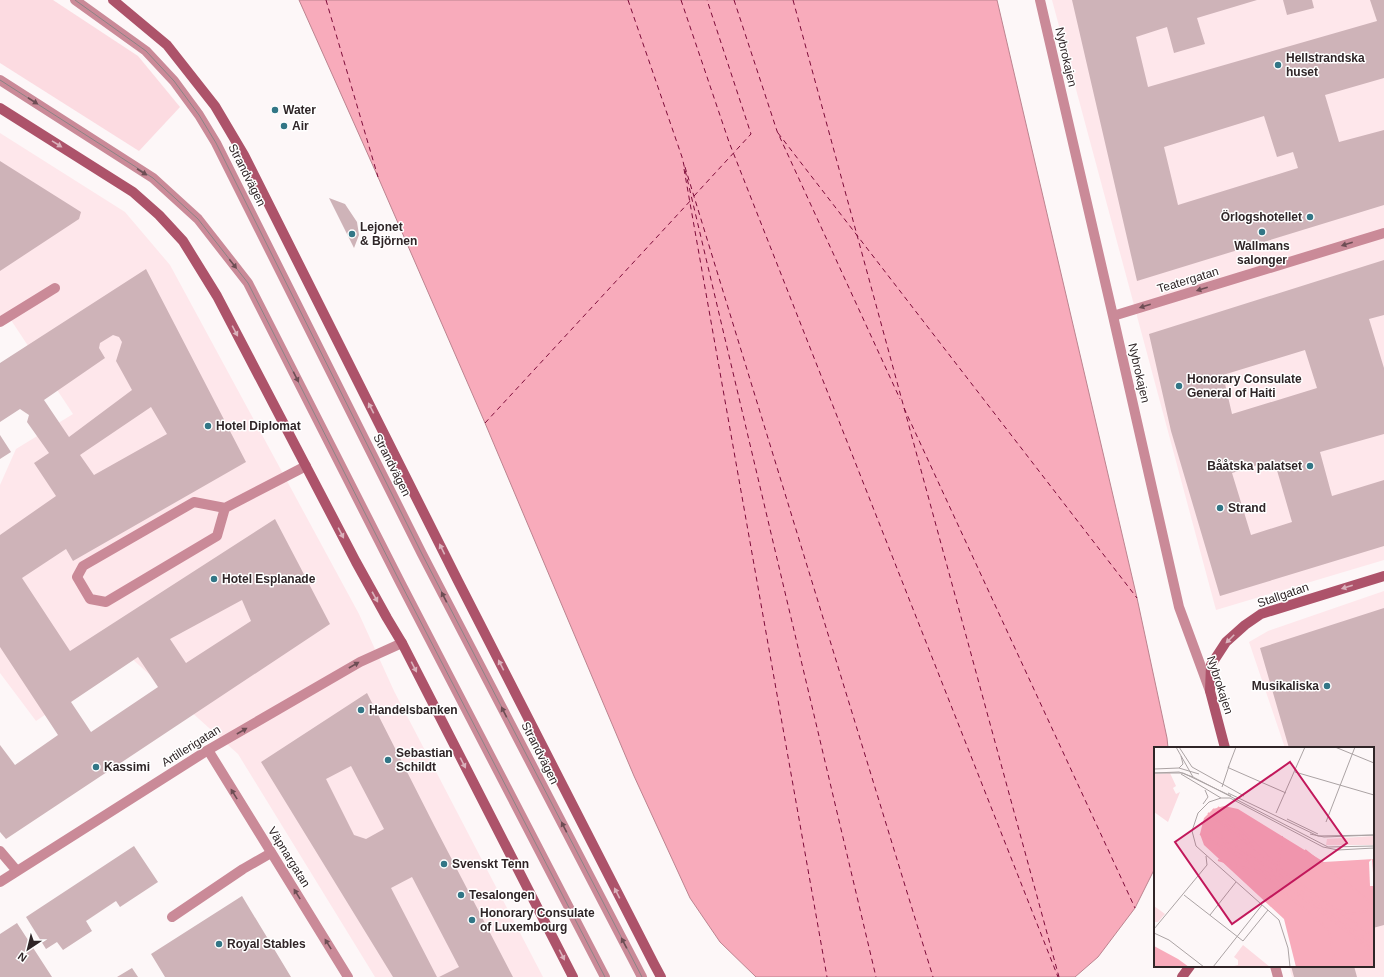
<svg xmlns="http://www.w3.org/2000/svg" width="1384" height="977" font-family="Arial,sans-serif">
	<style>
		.built { fill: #fee7eb }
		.green { fill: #fcdbe1 }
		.water { fill: #f8abbb; stroke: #bc838f }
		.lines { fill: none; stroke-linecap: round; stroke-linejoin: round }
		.ferry { stroke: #7d0b39; stroke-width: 1; stroke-dasharray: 5 4; stroke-linecap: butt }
		.building { fill: #ceb3b8; fill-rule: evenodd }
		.lane { stroke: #ca8a98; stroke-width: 10 }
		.street { stroke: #ca8a98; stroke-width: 10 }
		.secondary { stroke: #ad536a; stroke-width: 10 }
		.tram { stroke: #8b8385; stroke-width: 1 }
		.oneway { fill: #6d4d54 }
		.oneway2 { fill: #dab2bc }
		.poi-dot { fill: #327686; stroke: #fff; stroke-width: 1.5 }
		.labels { text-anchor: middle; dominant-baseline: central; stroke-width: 3; stroke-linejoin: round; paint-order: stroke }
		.street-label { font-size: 12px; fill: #2f2527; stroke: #fff }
		.poi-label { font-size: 12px; font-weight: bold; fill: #2f2527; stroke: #fff; text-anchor: start }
		.inset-river { fill: none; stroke: #f8abbb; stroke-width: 2 }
		.inset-road { fill: none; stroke: #aba3a4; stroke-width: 1 }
		.view { fill: #c2185b; fill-opacity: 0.15; stroke: #c2185b; stroke-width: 2 }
		.inset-edge { fill: none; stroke: #2f2527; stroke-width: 2 }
	</style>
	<rect width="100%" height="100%" fill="#fdf7f8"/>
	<path class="built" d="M1052,0h332v560l-168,50z
		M0,133l125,79 45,53 189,349 35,77 149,286h-168l-137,-223 -108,-97 -94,64 -36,-48v-188l16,-36 57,-35 -64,-97 -9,6z
		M1384,591v386h-92l-3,-11h84v-218h-88l-36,-106 19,-11z"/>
	<path class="green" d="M0,0h53l85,56 42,51 -41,44 -139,-88z"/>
	<path class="water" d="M299,0h698l140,598 30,140 1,10h-13v115l-1,7 -19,38 -37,49 -23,20h-319l-36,-35 -30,-44 -56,-122 -149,-353 -107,-246z"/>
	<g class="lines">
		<path class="ferry" d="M326,0l52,177
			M628,0l54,157 194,820
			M681,0l48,142 329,835
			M734,0l43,131 123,268
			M793,0l266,977
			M778,133l359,465
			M685,167l248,810
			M684,169l143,808
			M694,196l57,-62 -44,-134
			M904,408l231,500
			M485,423l207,-224"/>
	</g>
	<path class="building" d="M1072,0h185l-60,18 8,26 -31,9 -7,-26 -31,10 12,50 229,-66 -7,-21h14v78l-59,17 14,47 45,-12v75l-247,76zM1264,116l13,41 16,-5 5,16 -120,37 -14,-58z
		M1283,0h29l2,8 -27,7z
		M0,161l81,51 -2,7 -79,52z
		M329,198l16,6 12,18 2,13 -5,13z
		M1384,260v55l-15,4 15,49v66l-64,18 12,44 52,-16v66l-164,50 -49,-165 -22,-97zM1305,350l12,38 -85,26 -9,-39zM1274,460l18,62 -41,13 -19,-62z
		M146,269l100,193 -173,99 -7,-12 -44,29 48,73 205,-132 55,105 -324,215 -6,-7v-87l15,20 43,-30 -58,-88v-112l56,-39 -22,-33 15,-10 -22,-31 2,-7 -9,-6 -20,13v-59zM113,335l6,2 3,5 -6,19 16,29 -63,47 -25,-37 61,-42 -6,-10 1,-5zM151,407l16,27 -73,41 -14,-20zM242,600l9,21 -65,42 -16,-24zM138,657l20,30 -67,45 -20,-30z
		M0,435l11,17 -11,7z
		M1384,608v317l-11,3v-180h-84l-29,-100z
		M367,693l68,134 78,150h-74l20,-10 -47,-90 -21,11 46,89h-44l-132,-215zM351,766l33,63 -18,10 -12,-4 -28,-56z
		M134,846l24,36 -38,25 -4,-6 -30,20 6,10 -29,19 -6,-8 -11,7 -20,-32z
		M242,896l49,81h-126l-14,-23z
		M17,923l35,54h-52v-43z
		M1291,966h63l3,11h-63z
		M132,968l6,9h-21z"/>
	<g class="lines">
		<path class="lane" d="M225,508l-8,28 -111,66 -16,-3 -13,-22 6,-11 111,-64 31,6 81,-42
			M172,917l71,-48 28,-16"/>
		<path class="street" d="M75,0l71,51 28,30 25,34 17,28 206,411 220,423
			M1040,0l73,316 66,291 31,84
			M0,80l153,98 45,41 50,64 152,299 205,395
			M1113,316l271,-83
			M0,322l55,-34
			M208,750l140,227
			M0,851l17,20
			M0,882l208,-132 152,-88 42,-19
			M1275,966l3,11"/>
		<path class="secondary" d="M113,0l54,45 48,61 29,49 214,426 196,383 7,13
			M0,108l133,84 26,23 24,26 34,55 139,266 31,56 15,25 171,334
			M1225,748l-15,-57 1,-26 15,-23 19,-17 16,-11 123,-38
			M1182,977l8,-11"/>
		<path class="tram" d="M75,0l71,51 28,30 25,34 17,28 206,411 220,423
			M0,80l153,98 45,41 50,64 152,299 205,395"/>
	</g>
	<defs><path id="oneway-solid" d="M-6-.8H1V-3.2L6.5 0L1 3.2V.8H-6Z"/></defs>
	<g class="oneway">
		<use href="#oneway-solid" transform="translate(33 101) rotate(33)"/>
		<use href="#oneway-solid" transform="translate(142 172) rotate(33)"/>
		<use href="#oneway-solid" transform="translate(1347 244) rotate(163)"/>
		<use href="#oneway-solid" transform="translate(233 264) rotate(52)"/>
		<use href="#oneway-solid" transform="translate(1202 289) rotate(163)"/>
		<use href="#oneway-solid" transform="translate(1145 306) rotate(163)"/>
		<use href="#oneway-solid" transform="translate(296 377) rotate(63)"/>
		<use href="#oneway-solid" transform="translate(444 597) rotate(-117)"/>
		<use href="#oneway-solid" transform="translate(354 665) rotate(-30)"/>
		<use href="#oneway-solid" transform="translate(504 712) rotate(-117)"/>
		<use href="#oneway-solid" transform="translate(242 731) rotate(-30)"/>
		<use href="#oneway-solid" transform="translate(234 794) rotate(-122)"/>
		<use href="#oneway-solid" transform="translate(564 827) rotate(-117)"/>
		<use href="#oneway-solid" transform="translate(297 894) rotate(-122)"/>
		<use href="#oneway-solid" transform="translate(624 943) rotate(-118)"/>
		<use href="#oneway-solid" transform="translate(328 944) rotate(-122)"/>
	</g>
	<g class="oneway2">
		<use href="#oneway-solid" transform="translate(57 144) rotate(32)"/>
		<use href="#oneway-solid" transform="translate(235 331) rotate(62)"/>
		<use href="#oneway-solid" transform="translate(371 408) rotate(-117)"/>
		<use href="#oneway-solid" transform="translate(341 533) rotate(62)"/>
		<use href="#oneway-solid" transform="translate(442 549) rotate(-116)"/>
		<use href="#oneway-solid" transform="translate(1347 587) rotate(163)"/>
		<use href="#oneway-solid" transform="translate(375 597) rotate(61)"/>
		<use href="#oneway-solid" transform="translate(1230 639) rotate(135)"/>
		<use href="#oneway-solid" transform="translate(501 665) rotate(-117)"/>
		<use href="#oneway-solid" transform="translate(414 667) rotate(63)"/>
		<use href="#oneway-solid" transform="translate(463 763) rotate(63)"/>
		<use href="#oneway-solid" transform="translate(617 893) rotate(-117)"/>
		<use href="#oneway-solid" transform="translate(562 955) rotate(63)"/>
	</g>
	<g class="poi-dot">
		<circle cx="1278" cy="65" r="4"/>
		<circle cx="275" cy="110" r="4"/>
		<circle cx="284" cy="126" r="4"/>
		<circle cx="1310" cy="217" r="4"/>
		<circle cx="1262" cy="232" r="4"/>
		<circle cx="352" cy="234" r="4"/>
		<circle cx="1179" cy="386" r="4"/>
		<circle cx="208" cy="426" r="4"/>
		<circle cx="1310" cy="466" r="4"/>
		<circle cx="1220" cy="508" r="4"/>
		<circle cx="214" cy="579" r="4"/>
		<circle cx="1327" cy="686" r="4"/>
		<circle cx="361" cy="710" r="4"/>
		<circle cx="388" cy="760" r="4"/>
		<circle cx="96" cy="767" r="4"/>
		<circle cx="444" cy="864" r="4"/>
		<circle cx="461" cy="895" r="4"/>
		<circle cx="472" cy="920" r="4"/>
		<circle cx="219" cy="944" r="4"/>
	</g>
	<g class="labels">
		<g class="street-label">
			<text transform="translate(1066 57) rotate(77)">Nybrokajen</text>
			<text transform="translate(247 175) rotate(63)">Strandvägen</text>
			<text transform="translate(1188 280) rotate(-17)">Teatergatan</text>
			<text transform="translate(1139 373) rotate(77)">Nybrokajen</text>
			<text transform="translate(392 465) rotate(63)">Strandvägen</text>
			<text transform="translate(1283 595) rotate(-19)">Stallgatan</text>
			<text transform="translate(1220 685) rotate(72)">Nybrokajen</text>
			<text transform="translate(191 746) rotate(-32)">Artillerigatan</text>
			<text transform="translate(540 753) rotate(63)">Strandvägen</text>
			<text transform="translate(289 857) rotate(58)">Väpnargatan</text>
		</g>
		<g class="poi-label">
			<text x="1286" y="58">Hellstrandska<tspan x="1286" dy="14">huset</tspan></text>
			<text x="283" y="110">Water</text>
			<text x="292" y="126">Air</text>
			<text x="1302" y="217" text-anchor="end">Örlogshotellet</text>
			<text x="360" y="227">Lejonet<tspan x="360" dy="14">&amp; Björnen</tspan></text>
			<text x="1262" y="246" text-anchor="middle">Wallmans<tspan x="1262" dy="14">salonger</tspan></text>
			<text x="1187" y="379">Honorary Consulate<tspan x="1187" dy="14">General of Haiti</tspan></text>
			<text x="216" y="426">Hotel Diplomat</text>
			<text x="1302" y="466" text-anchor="end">Bååtska palatset</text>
			<text x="1228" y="508">Strand</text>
			<text x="222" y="579">Hotel Esplanade</text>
			<text x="1319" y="686" text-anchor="end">Musikaliska</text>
			<text x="369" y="710">Handelsbanken</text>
			<text x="396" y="753">Sebastian<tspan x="396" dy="14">Schildt</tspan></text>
			<text x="104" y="767">Kassimi</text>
			<text x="452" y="864">Svenskt Tenn</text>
			<text x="469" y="895">Tesalongen</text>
			<text x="480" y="913">Honorary Consulate<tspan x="480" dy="14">of Luxembourg</tspan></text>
			<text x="227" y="944">Royal Stables</text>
		</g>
	</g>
	<g transform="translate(1154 747)">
		<rect width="220" height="220" fill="#fdf7f8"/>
		<path d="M16,26l6,13 -3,2 3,6 4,-2 -12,30 -14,-10v-38zM220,89v9h-48l1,-6zM0,159l11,8 -7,8h-4zM89,198l27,22h-40l8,-2v-5l-4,-3z" fill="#fcdbe1"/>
		<path d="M70,59l14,3 86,53 50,-3v108h-78l-12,-48 -80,-74 -4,-11 4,-16 9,-9zM0,199l24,13 11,8h-35z" fill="#f8abbb"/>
		<path d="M218,112l2,27h-4l-1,-24z" fill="#fdf7f8"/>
		<path class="inset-river" d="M64,60l54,54M59,62l68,61 93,67M54,66l65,50M47,76l77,51 96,71M52,79l40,34M46,87l75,43 99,75M128,89l-5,40 97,72M151,103l69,55M64,113l43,13M98,118l77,65 5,26 -8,11M184,163l16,4 20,-5"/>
		<path class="inset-road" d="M22,0l17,30M25,0l13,20 52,29M181,0l39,16M25,21l4,-4 -2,-8M74,21l8,-21M75,21l57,25M0,22l25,-1 20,6M141,25l79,23M0,26h29l48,23M0,26l25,-1 14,5 135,70 46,-1M27,27l40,24M68,40l7,-21M74,46l90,43 56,-1M49,57l5,-7 -3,-7M122,66l29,-66M133,72l31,15M172,75l29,-75M156,87l14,3 50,-2M30,148l59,46 25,-31M56,168l26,-33M0,182l53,-64 -1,-9M0,186l15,7 35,27M59,220l49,-62M136,220l-2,-19 -9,-28 -83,-74 -4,-15 6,-18 11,-11 12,-4h9l93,49 15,3 36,-2"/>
		<path class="view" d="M136,15l57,81 -115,81 -57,-82z"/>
		<rect width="220" height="220" class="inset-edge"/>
	</g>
	<g transform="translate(28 949) rotate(215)" stroke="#ffffff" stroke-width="3" paint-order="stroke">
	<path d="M0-3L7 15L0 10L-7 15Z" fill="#2f2527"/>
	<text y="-6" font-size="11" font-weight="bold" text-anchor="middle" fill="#2f2527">N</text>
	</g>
</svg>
